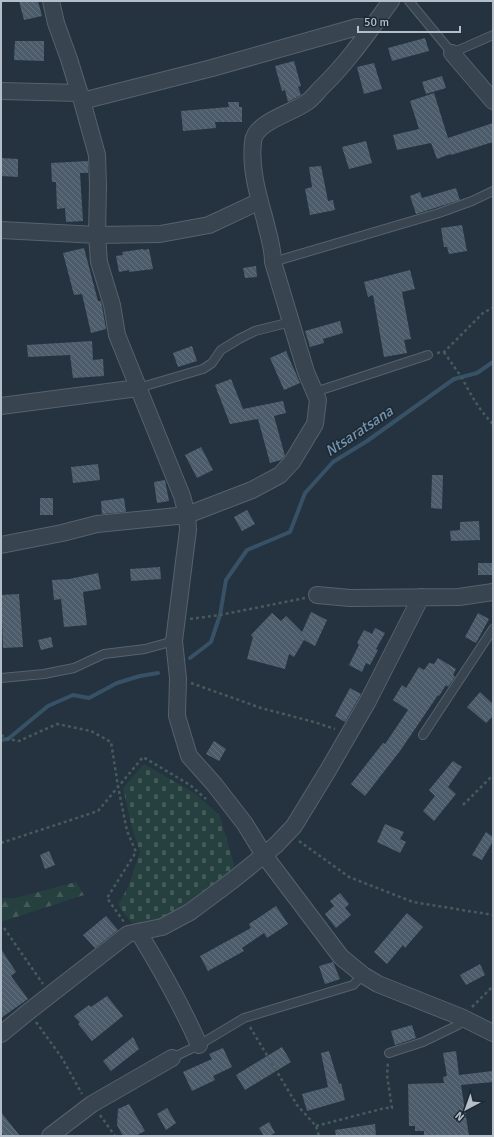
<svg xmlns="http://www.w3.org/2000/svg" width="494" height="1137" font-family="Signika,sans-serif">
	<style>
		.forest { fill: url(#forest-firs) }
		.cemetery { fill: url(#cemetery-stones) }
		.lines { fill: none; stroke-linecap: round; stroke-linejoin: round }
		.stream { stroke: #375166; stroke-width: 4 }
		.building { fill: url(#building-back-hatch) }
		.service-casing { stroke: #56626d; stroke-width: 10 }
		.minor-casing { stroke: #56626d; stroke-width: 18 }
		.path { stroke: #445c5b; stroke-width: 2.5; stroke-dasharray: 3 3; stroke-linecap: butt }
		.service { stroke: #38444f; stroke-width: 8 }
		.minor { stroke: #38444f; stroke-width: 16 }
		.labels { text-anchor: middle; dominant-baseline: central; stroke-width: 3; stroke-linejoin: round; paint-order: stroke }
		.water-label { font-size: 15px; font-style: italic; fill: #7394ad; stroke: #1d2934 }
	</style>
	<defs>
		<pattern id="forest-firs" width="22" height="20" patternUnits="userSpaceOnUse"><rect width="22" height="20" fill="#26403f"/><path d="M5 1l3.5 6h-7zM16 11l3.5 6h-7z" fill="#435a59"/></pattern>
		<pattern id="cemetery-stones" width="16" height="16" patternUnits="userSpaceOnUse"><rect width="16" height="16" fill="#26403f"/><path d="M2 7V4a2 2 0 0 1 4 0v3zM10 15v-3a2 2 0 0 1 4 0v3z" fill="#435a59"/></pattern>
		<pattern id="building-back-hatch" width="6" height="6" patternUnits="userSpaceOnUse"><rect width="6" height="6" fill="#4c5c6a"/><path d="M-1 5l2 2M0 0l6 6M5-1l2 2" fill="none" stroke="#63727e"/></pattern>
	</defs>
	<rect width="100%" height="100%" fill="#24333f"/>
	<path class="forest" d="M76,882l8,13 -83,27v-24h14z"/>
	<path class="cemetery" d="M144,764l52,30 24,22 14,48 -1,11 -53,39 -46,12 -16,-21 10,-18 12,-35 -8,-24 -9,-40z"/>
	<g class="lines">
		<path class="stream" d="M190,658l21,-16 9,-27 6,-35 21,-30 43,-18 15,-39 28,-31 34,-21 87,-62 23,-6 16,-11
			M1,740l7,-1 40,-33 25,-11 16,3 28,-15 23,-7 18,-3"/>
	</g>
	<path class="building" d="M19,1h19l4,15 -18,4z
		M425,38l4,13 -37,10 -4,-13z
		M15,41h29v20l-30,-1z
		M294,61l7,25 -3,1 3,8 -13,7 -3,-12 -3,1 -7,-25z
		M374,63l8,26 -18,5 -7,-27z
		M442,76l4,12 -20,6 -4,-12z
		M434,93l14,45 45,-15v19l-42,13 -1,-1 -13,5 -6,-16 -34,7 -4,-15 26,-6 -9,-28z
		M228,102h11v5h3v15h-27l1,6 -33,3 -2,-20 48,-4z
		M366,141l6,22 -23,6 -7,-22z
		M1,158l17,1v18l-17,-1z
		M88,161v12h-8l3,48 -17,1 -1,-14 -8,1 -1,-27h-4l-1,-19z
		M321,166l7,35 5,-1 2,10 -25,5 -5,-26 7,-2 -3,-20z
		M456,188l4,12 -44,14 -6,-18 10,-4 2,6z
		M462,225l5,26 -18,3 -2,-7h-3l-3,-19z
		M84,248l14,53h3l5,28 -15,4 -9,-39 -8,1 -11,-42z
		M143,249l1,1 5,-1 4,20 -24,3v-2l-10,2 -3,-16 7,-1 -1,-3z
		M256,266l1,11 -12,1 -2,-10z
		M410,270l5,19 -13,3 9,47 -7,1 3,13 -23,4 -11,-62 -5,2 -4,-15z
		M340,321l3,12 -20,6 1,4 -14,4 -5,-16z
		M92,341l1,19 10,-1 1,17 -31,2 -3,-23 -42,2 -1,-12z
		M192,346l5,15 -19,6 -5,-14z
		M286,351l14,32 -16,7 -14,-32z
		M231,379l12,30 40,-8 3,12 -12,3 11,40 -4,4 -11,3 -12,-44 -28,5 -15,-39z
		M201,447l12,23 -16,8 -12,-23z
		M98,464l2,16 -27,3 -2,-16z
		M432,475h11l-1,34 -11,-1z
		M165,480l4,21 -12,2 -3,-21z
		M40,498h13v17h-13z
		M124,498l2,14 -24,2 -1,-13z
		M247,510l8,14 -13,7 -8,-14z
		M479,521l1,19 -29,1 -1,-10 10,-1v-8z
		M478,563h15v12h-15z
		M160,567l1,12 -30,2 -1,-12z
		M98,573l3,16 -18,3 4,33 -23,2 -3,-28 -7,1 -2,-20 17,-1z
		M19,594l4,53 -20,1 -2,-53z
		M311,612l16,8 -12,26 -11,-6 -10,17 -5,-3 -4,15 -38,-10 6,-22 -2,-2 21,-22 9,8 5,-5 16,16z
		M478,613l11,6 -13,24 -11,-6z
		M375,628l10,5 -9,16 2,1 -8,15 -4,-2 -4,9 -13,-7 10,-20 -2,-2 7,-13 8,4z
		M51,637l2,10 -12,3 -3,-10z
		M438,658l18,11 -3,6 2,2 -7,10 -2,-2 -7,11 -1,-1 -38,56 -35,45 -14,-12 32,-41 2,1 23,-34 -15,-10 9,-15 4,3 13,-21 5,3 5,-7 5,1z
		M350,688l11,6 -16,28 -10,-6z
		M480,692l13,12v12l-7,7 -19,-16z
		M214,741l12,8 -7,12 -13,-7z
		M453,761l9,6 -14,20 8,7 -22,27 -11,-10 12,-15 -6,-6z
		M385,824l19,8 -4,7 6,3 -6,11 -23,-11z
		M486,832l7,5v4l-11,19 -10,-5z
		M49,851l6,14 -10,4 -5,-14z
		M340,893l9,11 -4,4 6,7 -15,13 -11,-14 9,-8 -4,-5z
		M276,906l12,18 -21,14 -3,-5 -22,15 2,3 -36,20 -8,-15 51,-28 -2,-4z
		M407,913l16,14 -18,21 -2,-3 -16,19 -13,-12z
		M106,916l12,14 -23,18 -12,-13z
		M1,949l15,23 -5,4 17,23 -27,19z
		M333,962l7,17 -15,5 -6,-18z
		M480,964l5,11 -19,10 -6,-10z
		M107,996l16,20 -31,25 -14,-17 2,-2 -6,-6 15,-11 2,2z
		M412,1025l4,13 -21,7 -4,-14z
		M133,1037l6,12 -28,22 -8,-10z
		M282,1047l9,15 -46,28 -9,-15z
		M223,1048l9,19 -19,9 2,4 -23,11 -9,-19 29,-13 -3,-5z
		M329,1051l10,33 2,-1 4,17 -38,11 -5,-17 26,-7 -7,-34z
		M456,1051l3,24 34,-4v11l-32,3 8,51h-45v-5h-9v-5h-6l-1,-42 36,-1 -1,-6 4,-1 -4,-23z
		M129,1104l16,27 -10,5h-12l-6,-11 1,-16z
		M167,1108l9,15 -10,7 -9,-16z
		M1,1112l19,24h-16l-3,-3z
		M269,1122l6,11 -6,3h-5l-5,-8z
		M375,1124l1,12h-40l-1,-6z"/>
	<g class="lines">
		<defs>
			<path id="service" d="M409,1l43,52 41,-18
				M273,262l166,-49 33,-12 21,-10
				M138,388l65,-19 9,-6 9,-13 18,-11 16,-8 36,-9
				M315,392l113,-37
				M1,678l43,-4 30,-6 30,-14 41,-5 29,-8
				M423,735l70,-106
				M389,1053l34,-11 35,-17 3,-8
				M172,1058l27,-13 45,-27 109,-33 10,-10"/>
			<path id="minor" d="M51,1l5,22 13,36 13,42 15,54 1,31 -1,49 2,27 13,43 5,30 65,161 5,19 1,15 -14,111 4,37 -1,38 12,40 25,28 31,40 19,31 77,102 22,18 15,9 83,33 32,16
				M452,53l41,48
				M1,91l79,2
				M82,101l130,-33 145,-41 13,1
				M1,230l96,5 63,-1 49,-9 51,-24
				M1,406l137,-18
				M1,545l61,-12 35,-9 90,-9 65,-25 28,-15 12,-13 23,-38 3,-24 -12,-28 -33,-110c0,-15 -5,-28 -8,-42 -7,-25 -15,-52 -12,-78 1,-20 40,-29 54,-40 6,-4 10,-10 15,-15 27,-26 47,-56 69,-86
				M317,595l33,3 109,-1 34,-5
				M139,933c22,36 43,73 60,112
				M1,1034l27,-22 100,-78 34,-7 28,-15 43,-32 43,-35 18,-19 33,-54 41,-71 53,-104
				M50,1136l42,-32 80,-46"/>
		</defs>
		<use href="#service" class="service-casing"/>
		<use href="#minor" class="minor-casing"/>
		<path class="path" d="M444,352c6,9 12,17 18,26 9,17 17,32 31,46
			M437,353l7,-1 40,-40 9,-4
			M190,619l30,-4 85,-17
			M191,683l70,25 53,14 21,7
			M1,735l7,4 11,2 38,-17 34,7 20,11 7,44 9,45 9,21 -29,46 17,24
			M463,805l30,-30
			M299,841l50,36 64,25 80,13
			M1,843l97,-32 45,-54 47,28 16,14
			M4,928l39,56
			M472,1007l21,-21
			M36,1022l26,36 20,36
			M250,1027l47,78 19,21 3,10
			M100,1115l15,21
			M316,1126l69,-18h7l-5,-33 1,-13"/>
		<use href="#service" class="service"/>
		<use href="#minor" class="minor"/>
	</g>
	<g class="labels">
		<g class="water-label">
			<text transform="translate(359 431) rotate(-34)">Ntsaratsana</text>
		</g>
	</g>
	<rect width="494" height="1137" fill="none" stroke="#b4bfca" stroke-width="4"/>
	<g transform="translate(466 1109) rotate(221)" stroke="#1d2934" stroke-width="3" paint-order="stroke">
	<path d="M0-3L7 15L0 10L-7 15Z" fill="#b4bfca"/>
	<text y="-6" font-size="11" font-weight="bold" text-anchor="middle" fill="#b4bfca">N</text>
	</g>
	<path d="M358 26v6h102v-6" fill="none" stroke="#b4bfca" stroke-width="2"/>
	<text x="364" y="26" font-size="12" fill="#b4bfca" stroke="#1d2934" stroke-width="3" paint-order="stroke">50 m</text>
</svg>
